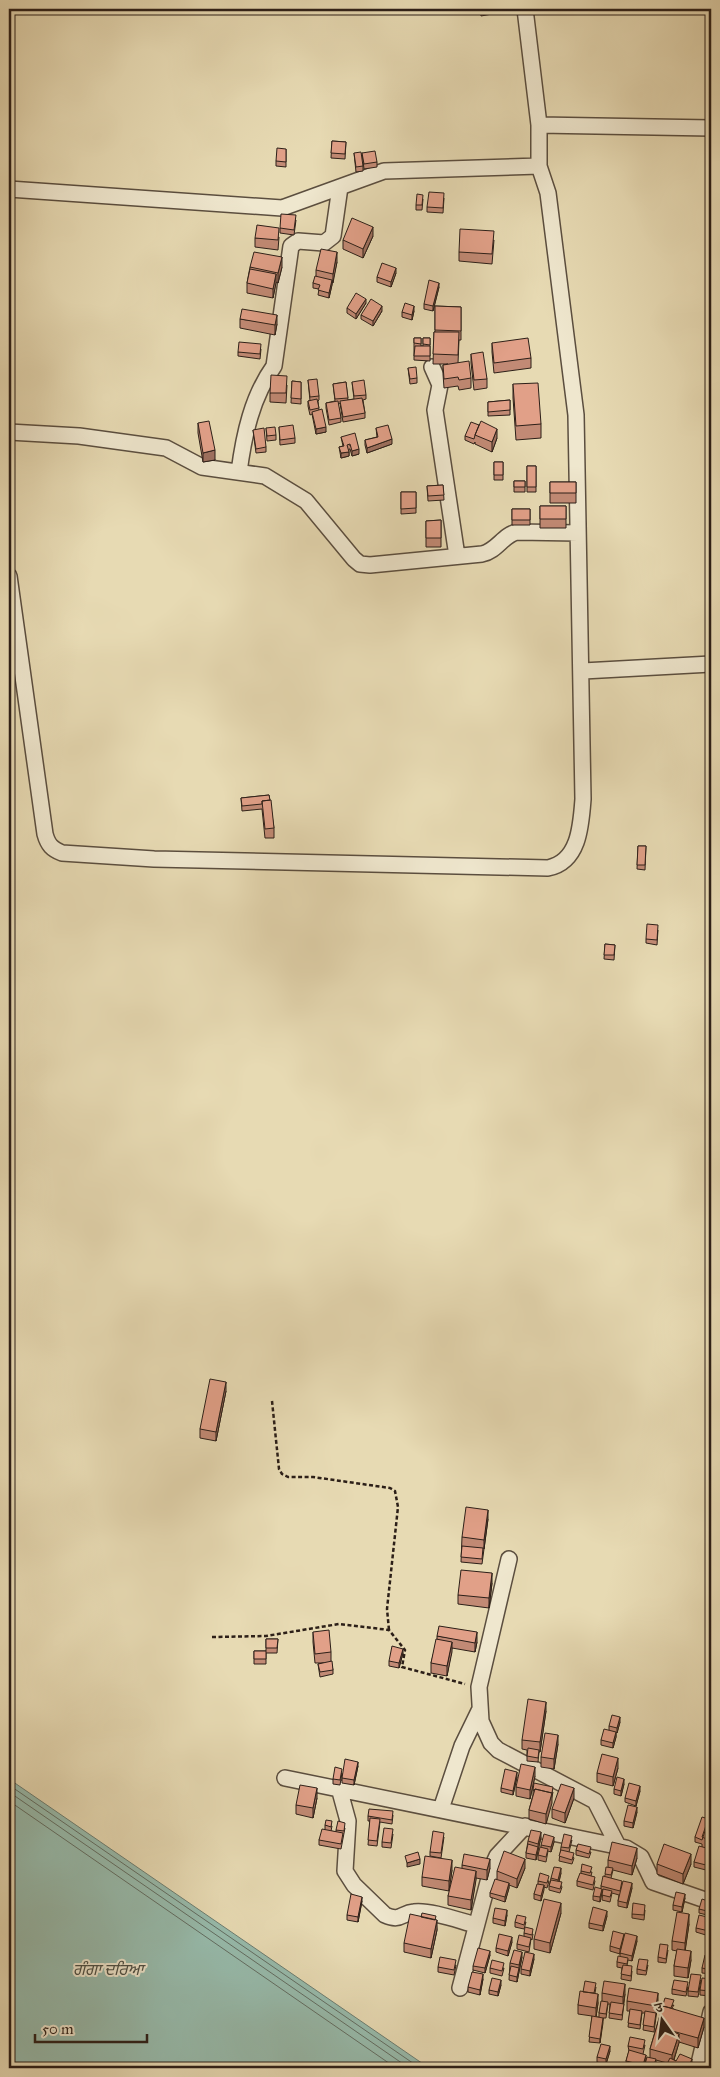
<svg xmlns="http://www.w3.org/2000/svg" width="720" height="2077" font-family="'IM FELL Great Primer','Noto Serif Devanagari','Noto Sans Gurmukhi',serif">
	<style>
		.water { fill: #97bbac; stroke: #6c7d71 }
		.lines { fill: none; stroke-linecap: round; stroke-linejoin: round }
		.shore { stroke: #626d62; stroke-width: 1 }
		.minor-casing { stroke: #5b4e3f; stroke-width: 18 }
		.path { stroke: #2c1f18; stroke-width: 2.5; stroke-dasharray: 4 2.5; stroke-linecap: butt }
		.minor { stroke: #efe7ce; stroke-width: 15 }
		.wall { fill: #c28a75; stroke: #2c1f18 }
		.shaded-wall { fill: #9e705f; stroke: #2c1f18 }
		.building { fill: #e1a088; stroke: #2c1f18 }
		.labels { text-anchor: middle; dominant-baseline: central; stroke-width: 4; stroke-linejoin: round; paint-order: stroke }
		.water-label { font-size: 16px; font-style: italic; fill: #4c4e44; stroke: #efe7ce }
	</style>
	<rect width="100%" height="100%" fill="#e7dab3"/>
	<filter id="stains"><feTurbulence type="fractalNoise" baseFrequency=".004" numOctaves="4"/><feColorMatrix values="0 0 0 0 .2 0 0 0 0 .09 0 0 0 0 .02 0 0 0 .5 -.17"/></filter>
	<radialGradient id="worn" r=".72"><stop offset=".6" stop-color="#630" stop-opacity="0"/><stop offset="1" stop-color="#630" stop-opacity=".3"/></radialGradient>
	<path class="water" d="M9,1779l420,289h-420z"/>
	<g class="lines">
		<path class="shore" d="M9,1785l411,283
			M9,1792l400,276
			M9,1801l387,267"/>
		<defs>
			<path id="minor" d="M539,125l172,3
				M9,189l273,19 102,-37 155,-5
				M432,367l8,18 -5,25 22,146
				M9,432l70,4 87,12 36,19 63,9 41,25 48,58 6,5 10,1 112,-11c15,-3 21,-19 35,-22l61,1
				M239,472c5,-38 13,-75 35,-106l17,-120 7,-5 26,2 9,-7 7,-49
				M9,576l36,258c3,11 7,15 17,19l92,6 394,9c31,-6 33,-42 35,-69l-7,-384 -28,-222 -9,-27v-41l-14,-116
				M583,671l128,-7
				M509,1559l-30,128 2,34 10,22 7,7 97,51 23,45
				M285,1778l341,70 15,9 12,25 58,20
				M339,1788l9,33 -3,50 9,14 31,30c16,7 16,-2 29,-3 17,-2 46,9 62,13
				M441,1809l21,-63 17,-35
				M460,1988l32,-121 5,-11 28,-30
				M698,2068l13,-56"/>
		</defs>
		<use href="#minor" class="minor-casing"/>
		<path class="path" d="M272,1401l7,68 3,5 6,3h25l77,11 5,3 3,16 -11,102 2,21
			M212,1637l54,-1 73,-12 50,6 16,20 -3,17 63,17"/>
		<use href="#minor" class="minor"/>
	</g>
	<path class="wall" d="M480,9h12v5l-11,2z
		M332,141l14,1 -1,17 -14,-1z
		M286,149v18l-10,-1v-5z
		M354,153l9,13v5l-7,1z
		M362,153l15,9v5l-13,2z
		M444,198l-1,15 -16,-1v-5z
		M423,199l-1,11h-6v-5z
		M296,220l-2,15 -14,-2v-5z
		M373,236l-10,22 -20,-9v-9z
		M279,237l-1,13 -23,-3v-9z
		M494,240l-2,24 -33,-3v-9z
		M337,262l-8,36 -11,-3 1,-6 -6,-1v-5l3,-6v-7z
		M250,267h32l-4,16 -2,-1 -3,16 -26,-5v-10z
		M396,273l-5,14 -14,-5v-5z
		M439,287l-6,24 -9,-2v-5z
		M366,303l-10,16 -9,-6v-5z
		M435,306l26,1v33h-2l-1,23 13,15v10l-12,2 -1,-4 -14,2 -1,-14v-9l5,-1h-15l1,-32h1z
		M382,311l-9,15 -12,-7v-4z
		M414,311l-2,9 -10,-3v-5z
		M240,319l37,5 -2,11 -35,-7z
		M414,338h7v8h2v-8h7v23l-16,-1z
		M492,343l39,15v10l-37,5 -2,-21z
		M261,349l-1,10 -22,-3v-4z
		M471,354l16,25v9l-13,2 -3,-27z
		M408,368l9,10v5l-7,1z
		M308,380l11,16v4l-1,1 1,9 7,22 -10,2 -4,-20 -2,1 -2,-9v-5h2z
		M292,381l9,1v22l-10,-1z
		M346,382l2,18 6,-1 -2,-17 14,13v4l-3,1 2,13v5l-22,4 -3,-19 -2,1 3,14v4l-12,3 -3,-17v-5l9,-2 -2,-17z
		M513,384l28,40v14l-25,2 -3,-42z
		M287,385l-1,18 -16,-1v-9z
		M510,400v15l-22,1v-14z
		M198,423l17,37 -12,2 -5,-29z
		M479,425l18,13 -5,14 -17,-8v-2l-1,2 -9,-4v-4z
		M279,427l16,11v5l-15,2z
		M266,428l10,7v5l-9,1z
		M376,428l16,16 -25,9 -2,-8v-5l12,-3z
		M253,430l13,17v5l-10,1z
		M341,437l18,17 -7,2 -2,-7h-1v7l-8,2 -2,-11 4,-1z
		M494,462h9v18h-9z
		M527,466h9v26h-9z
		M514,481h11v11h-11z
		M550,482h26v21h-26z
		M443,485l1,15 -16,1 -1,-15z
		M401,492h15v21l-15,1z
		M540,506h26v22h-26z
		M512,509h18v16h-18z
		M441,520v27h-15v-26z
		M269,795l5,33v10h-9l-3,-29 -20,2 -1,-13z
		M638,846h8l-1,24 -8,-1z
		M658,930l-1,15 -11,-2v-4z
		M605,944l10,1 -1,15 -10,-1z
		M226,1391l-10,50 -16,-3v-9z
		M488,1519l-6,45 -21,-2 1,-25z
		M492,1583l-3,25 -31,-4v-9z
		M313,1632l18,20v9l2,9v4l-13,3 -2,-13 6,-1h-9l-2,-21z
		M437,1636l40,6 -2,10 -23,-4 -5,28 -16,-3v-10l6,-23z
		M266,1639h12l-1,14h-11v11h-12v-13h12z
		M403,1653l-4,15 -10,-2v-5z
		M546,1711l-6,41h-1l-1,10 -11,-1v-11l-5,-1v-9z
		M620,1722l-3,11 -1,-1v5l-3,11 -12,-3v-5l8,-10v-4z
		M558,1744l-4,25 -13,-2v-10z
		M358,1766l-4,19 -12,-2v-5z
		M618,1768l-5,18 -16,-4v-9z
		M342,1773l-2,12 -7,-1v-5z
		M535,1776l-5,23 -14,-3v-9z
		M517,1777l-4,18 -12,-3v-4z
		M624,1784l-3,12 -7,-2v-5z
		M533,1790l20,2 -7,32 -17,-5v-9l4,-15z
		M640,1791l-4,15 -11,-4v-4z
		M317,1798l-4,20 -17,-4v-9z
		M574,1798l-9,25 -13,-5v-9z
		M637,1812l-4,16 -9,-2v-5z
		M711,1814v36h-1v4l-4,16 -12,-3v-5l8,-15v-3l-7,-2v-5z
		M393,1815l-1,9 -12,-2 -3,24 -9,-1 2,-24h-2v-5z
		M325,1825l7,1 -1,5 5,1v-2l9,-2 -4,21 -22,-4v-5l6,-10z
		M393,1834l-2,14 -9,-1v-5z
		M444,1837l-3,21 -11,-2v-4z
		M541,1837l-5,23 -10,-2v-5l2,-12z
		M572,1840l-3,12 5,6 -2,6 -13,-3 2,-14z
		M554,1842l-3,10 -3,-1 -2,11 -8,-2v-5l3,-7v-3z
		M576,1850l15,2 -2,6 -13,-3z
		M637,1858l-5,17 -19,-5 -2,8 11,7 10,3 -5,20 -9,-2v-5l1,-6 -7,-2 -2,9 -8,-2 1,-9h-1l-2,11 -7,-2v-4l8,-8v-2l7,-19v-7z
		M657,1864h34l-8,20 -26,-10z
		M462,1865l28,3 -3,12 -11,-2 -5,32 -23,-5v-9l14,-28z
		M525,1868l-8,20 -8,-3v3l-4,14 -15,-5v-4l7,-14v-8z
		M452,1870l-3,21 -27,-5v-9z
		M581,1871l11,1 -1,4 4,5 -2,9 -16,-4v-5l4,-8z
		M561,1873l-2,9 3,5 -2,6 -11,-3v-4l2,-8z
		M538,1881h11l-2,7 -3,-1 -3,14 -7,-2v-5l4,-10z
		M685,1898l-3,14 -9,-2v-5z
		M362,1901l-4,21 -11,-2v-5z
		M711,1902v14l-12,-3v-4z
		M645,1910l-1,10 -12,-2v-4z
		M561,1913l-11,40 -16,-4v-10z
		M507,1915l-2,11 -12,-3v-5z
		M607,1916l-4,15 -14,-3v-5z
		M711,1918v11l-2,7 -13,-4v-4z
		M436,1920l1,10 -6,28 -27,-6v-9z
		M515,1922h11l-2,7 -9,-2z
		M689,1924l-4,26 6,10 -3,18 -14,-2v-10l3,-15 -5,-1v-9z
		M524,1933l9,1 -1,6 -1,-1 -2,13 -12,-3v-5l7,-8z
		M624,1934l-4,20 -10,-3v-5z
		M637,1941l-5,20 -4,-1 -1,6 5,5 -1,10 -10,-2 1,-11 -5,-1v-5l3,-5v-4z
		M512,1942l-4,14 -12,-4v-4z
		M668,1950l-2,13 -8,-1v-5z
		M490,1955l-5,18 -12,-3v-4z
		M711,1956v18l-9,-1v-5z
		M522,1957l-5,25 -8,-2 1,-17z
		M534,1959l-4,17 -9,-2v-5z
		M456,1965l-2,10 -16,-3v-5z
		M648,1965l-2,10 -9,-1v-5z
		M490,1968h14l-2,8 -12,-3z
		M483,1979l-3,16 -12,-3v-5z
		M711,1979l-1,17 -10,-1v-5z
		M701,1980l-3,17 -10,-1v-5z
		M501,1985l-3,11 -9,-2v-4z
		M596,1987l-1,6 3,10 -2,14h3v-4l3,-12v-8l23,1 -3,26 -13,-2 1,-14h-2l-2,14h-3l-3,25 -11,-1 3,-26 -14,-2v-9l5,-13z
		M688,1987l-2,9 -14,-2v-5z
		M627,2001l31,1 -4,30 -11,-2 2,-17h-3l-2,16 -12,-2 2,-16h-3z
		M674,2005l-2,3 32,19 -6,21 -19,-6 -5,18 18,8 -25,-5 -11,-3v4l-6,-6v-9l12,-41z
		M711,2026v13l-2,-1v-4z
		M645,2045l-2,9 3,6 -3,8h-6l-11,-3v-4l3,-10 -1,-5z
		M610,2051l-4,13 -9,-2v-5z"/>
	<path class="shaded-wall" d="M373,227v9l-10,22v-9z
		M337,252v10l-4,21v-9z
		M282,257v10l-4,16v-10z
		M396,268v5l-5,14v-5z
		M276,274v9l-3,15v-9z
		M332,280v5l-3,13v-5z
		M439,283v4l-6,24v-5z
		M366,299v4l-10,16v-5z
		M382,306v5l-9,15v-5z
		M414,306v5l-2,9v-5z
		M277,315v9l-2,11v-10z
		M326,427v5l-10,2v-5z
		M497,429v9l-5,14v-10z
		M392,439v5l-25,9v-5z
		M359,449v5l-7,2v-5z
		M215,450v10l-12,2v-9z
		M349,452v4l-8,2v-5z
		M226,1382v9l-10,50v-9z
		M488,1510v9l-4,30v-9z
		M492,1573v10l-3,25v-10z
		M477,1632v10l-2,10v-9z
		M452,1642v10l-5,24v-10z
		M403,1649v4l-4,15v-5z
		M546,1702v9l-6,41v-10z
		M620,1717v5l-3,11v-5z
		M616,1732v5l-3,11v-5z
		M558,1735v9l-4,25v-10z
		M618,1758v10l-5,18v-9z
		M358,1762v4l-4,19v-5z
		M535,1767v9l-5,23v-9z
		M517,1772v5l-4,18v-4z
		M624,1779v5l-3,12v-5z
		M640,1786v5l-4,15v-5z
		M317,1788v10l-4,20v-10z
		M574,1788v10l-9,25v-10z
		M552,1793v10l-6,21v-10z
		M637,1807v5l-4,16v-5z
		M541,1832v5l-5,23v-5z
		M554,1837v5l-3,10v-5z
		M637,1848v10l-5,17v-9z
		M710,1849v5l-4,16v-5z
		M691,1854v10l-8,20v-10z
		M420,1859v5l-13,3v-4z
		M490,1859v9l-3,12v-10z
		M525,1859v9l-8,20v-9z
		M452,1860v10l-3,21v-10z
		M561,1868v5l-3,12v-5z
		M476,1871v9l-5,30v-10z
		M509,1883v5l-4,14v-5z
		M632,1883v5l-5,20v-5z
		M544,1885v5l-3,11v-5z
		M602,1889v4l-2,9v-5z
		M685,1894v4l-3,14v-5z
		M362,1897v4l-4,21v-5z
		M561,1903v10l-11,40v-10z
		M507,1910v5l-2,11v-5z
		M607,1911v5l-4,15v-5z
		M689,1914v10l-4,28v-9z
		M437,1920v10l-6,28v-9z
		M624,1934v4l-4,16v-5z
		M637,1936v5l-5,20v-5z
		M512,1937v5l-4,14v-5z
		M490,1951v4l-5,18v-5z
		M691,1951v9l-3,18v-10z
		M522,1952v5l-5,25v-5z
		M534,1954v5l-4,17v-5z
		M483,1974v5l-3,16v-5z
		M501,1980v5l-3,11v-4z
		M625,1984v10l-2,12v-9z
		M658,1993v9l-2,13v-9z
		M598,1994v9l-2,14v-9z
		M603,2018v5l-3,20v-4z
		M704,2018v9l-6,21v-10z
		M679,2034v9l-7,22v-10z
		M610,2046v5l-4,13v-5z
		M646,2055v5l-3,8v-3z
		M692,2059v9h-4z"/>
	<path class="building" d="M480,9h12v1l-11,1z
		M332,141l14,1 -1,12 -14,-1z
		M277,148l9,1v13l-10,-1z
		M375,151l2,11 -13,2 -2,-11z
		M361,152l2,14 -7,1 -2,-14z
		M429,192l15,1 -1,15 -16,-1z
		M417,194l6,1 -1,10h-6z
		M281,214l15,1 -2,15 -14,-2z
		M352,218l21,9 -10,22 -20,-9z
		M257,225l22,3 -1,12 -23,-2z
		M460,229l34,2 -2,23 -33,-2z
		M321,249l16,3 -4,22 -17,-4z
		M254,252l28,5 -4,16 -28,-6z
		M382,263l14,5 -5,14 -14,-5z
		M250,269l26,5 -3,15 -26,-6z
		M315,276l17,4 -3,13 -11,-3 2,-5 -7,-2z
		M429,280l10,3 -6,23 -9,-2z
		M356,293l10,6 -10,15 -9,-6z
		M371,299l11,7 -9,15 -12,-6z
		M405,303l9,3 -2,9 -10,-3z
		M435,306l26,1v24l-26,-1z
		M242,309l35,6 -2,10 -35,-6z
		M434,332h25l-1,23 -25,-1z
		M414,338h7v6l-7,-1z
		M423,338h7v7l-7,-1z
		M528,338l3,20 -37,5 -2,-20z
		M239,342l22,2 -1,10 -22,-2z
		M415,346h15v10h-16z
		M483,352l4,27 -13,1 -3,-26z
		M469,361l2,17 -12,2 -1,-3 -14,2 -1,-14z
		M416,367l1,11 -7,1 -2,-11z
		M271,375l16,1 -1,17h-16z
		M317,379l2,17 -9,1 -2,-17z
		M364,380l2,15 -12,1 -2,-14z
		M292,381l9,1v17l-10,-1z
		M346,382l2,16 -13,1 -2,-15z
		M538,383l3,41 -25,2 -3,-42z
		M362,398l3,15 -22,4 -3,-16z
		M317,399l2,9 -9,2 -2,-9z
		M510,400v10l-22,2v-10z
		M338,401l3,17 -12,2 -3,-17z
		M322,409l4,18 -10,2 -4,-17z
		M209,421l6,29 -12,3 -5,-30z
		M481,421l16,8 -5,13 -17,-7z
		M471,422l8,3 -4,10 -1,4 -9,-3z
		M293,425l2,13 -15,2 -1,-13z
		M388,425l4,14 -25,9 -2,-8 13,-3 -2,-9z
		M275,427l1,8 -9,1 -1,-8z
		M264,428l2,19 -10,2 -3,-19z
		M355,433l4,16 -7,2 -2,-7 -3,1 2,7 -8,1 -2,-6 5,-1 -3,-9z
		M494,462h9v13h-9z
		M527,466h9v21h-9z
		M514,481h11v6h-11z
		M550,482h26v11h-26z
		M443,485l1,10 -16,1 -1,-10z
		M401,492h15v16l-15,1z
		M540,506h26v13h-26z
		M512,509h18v11h-18z
		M441,520v18h-15v-17z
		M269,795l1,5 -8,1v3l-20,2 -1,-8z
		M271,800l3,28 -9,1 -3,-28z
		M638,846h8l-1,19h-8z
		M647,924l11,1 -1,15 -11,-1z
		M605,944l10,1 -1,10h-10z
		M210,1379l16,3 -10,50 -16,-3z
		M466,1507l22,3 -4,30 -22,-3z
		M462,1546l21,2 -1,11 -21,-2z
		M461,1570l31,3 -3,25 -31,-3z
		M439,1626l38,6 -2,11 -38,-7z
		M329,1630l2,22 -16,2 -2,-22z
		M266,1639h12l-1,9h-11z
		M436,1639l16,3 -5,24 -16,-3z
		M392,1646l11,3 -4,14 -10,-2z
		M254,1651h12v8h-12z
		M332,1661l1,9 -13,2 -2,-8z
		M528,1699l18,3 -6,40 -18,-2z
		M612,1715l8,2 -3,11 -8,-2z
		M604,1729l12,3 -3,11 -12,-3z
		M545,1733l13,2 -4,24 -13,-2z
		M528,1748l11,2 -1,8 -11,-2z
		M602,1754l16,4 -5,19 -16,-4z
		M345,1759l13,3 -4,18 -12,-2z
		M521,1764l14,3 -5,23 -14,-3z
		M335,1767l7,2 -2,11 -7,-1z
		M505,1769l12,3 -4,19 -12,-3z
		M617,1777l7,2 -3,12 -7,-2z
		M534,1783l19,4 -1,6 -17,-4 -1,1h-1z
		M629,1783l11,3 -4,15 -11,-3z
		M561,1784l13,4 -9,25 -13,-4z
		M300,1785l17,3 -4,20 -17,-3z
		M535,1789l17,4 -6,21 -17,-4z
		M628,1805l9,2 -4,16 -9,-2z
		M369,1809l24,2 -1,9 -24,-4z
		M710,1814h1v27l-9,-4z
		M702,1817l7,2 -7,21 -7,-3z
		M370,1818l10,1 -3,22 -9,-1z
		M326,1820l6,1 -1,6 -6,-2z
		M338,1821l7,2 -1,8 -8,-1z
		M384,1828l9,1 -2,14 -9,-1z
		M322,1829l21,4 -2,11 -22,-4z
		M531,1830l10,2 -3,12 -10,-3z
		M433,1831l11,2 -3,20 -11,-1z
		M544,1834l10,3 -3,10 -10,-2z
		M564,1834l8,2 -3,12 -8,-1z
		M612,1842l25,6 -5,18 -24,-6z
		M528,1844l10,3 -2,8 -10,-2z
		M578,1844l13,3 -2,7 -13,-4z
		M664,1844l27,10 -8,20 -26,-10z
		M699,1846l11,3 -4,16 -12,-3z
		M540,1847l8,2 -2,8 -8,-2z
		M561,1850l13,3 -2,7 -13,-4z
		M504,1851l21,8 -8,20 -20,-8z
		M418,1852l2,7 -13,4 -2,-7z
		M464,1854l26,5 -3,11 -25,-5z
		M425,1856l27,4 -3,21 -27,-4z
		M582,1864l10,3 -2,6 -9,-2z
		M455,1867l21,4 -5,29 -23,-4z
		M554,1867l7,1 -3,12 -7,-2z
		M606,1867l7,1 -2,7 -6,-1z
		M540,1873l9,3 -2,7 -9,-2z
		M580,1873l15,4 -2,8 -16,-4z
		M603,1876l19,5 -2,10 -19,-5z
		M495,1879l14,4 -4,14 -15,-4z
		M551,1880l11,2 -2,7 -11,-3z
		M623,1881l9,2 -5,20 -9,-2z
		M537,1884l7,1 -3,11 -7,-2z
		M595,1887l7,2 -2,8 -7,-1z
		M603,1889l9,2 -2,6 -8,-2z
		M676,1892l9,2 -3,13 -9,-2z
		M351,1894l11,3 -4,20 -11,-2z
		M544,1899l17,4 -11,40 -16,-4z
		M702,1899l9,3v10l-12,-3z
		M633,1903l12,2 -1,10 -12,-1z
		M593,1907l14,4 -4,15 -14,-3z
		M495,1908l12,2 -2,11 -12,-3z
		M677,1912l12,2 -4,29 -13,-2z
		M422,1913l14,3 -1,4 -14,-3z
		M410,1914l27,6 -6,29 -27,-6z
		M517,1915l9,2 -2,8 -9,-3z
		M699,1915l12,3v6l-2,7 -13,-3z
		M525,1927l8,2 -1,6 -8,-2z
		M613,1931l11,3 -4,15 -10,-3z
		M625,1933l12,3 -5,20 -12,-3z
		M499,1934l13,3 -4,14 -12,-3z
		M519,1935l12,3 -2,9 -12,-3z
		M660,1944l8,1 -2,14 -8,-2z
		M478,1948l12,3 -5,17 -12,-2z
		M677,1949l14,2 -3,17 -14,-2z
		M514,1950l8,2 -3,13 -9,-2z
		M525,1952l9,2 -4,17 -9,-2z
		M705,1955l6,1v14l-9,-2z
		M618,1956l10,2 -1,6 -10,-2z
		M440,1957l16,3 -2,10 -16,-3z
		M639,1959l9,1 -2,11 -9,-2z
		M492,1960l12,3 -2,8 -12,-3z
		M623,1965l9,1 -1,10 -10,-2z
		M511,1966l8,2 -2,9 -8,-2z
		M472,1972l11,2 -3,16 -12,-3z
		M691,1974l10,1 -3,17 -10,-1z
		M492,1978l9,2 -3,12 -9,-2z
		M702,1978l9,1 -1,12 -10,-1z
		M674,1980l14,2 -2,10 -14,-3z
		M585,1981l11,2 -2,10 -11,-1z
		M604,1981l21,3 -2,13 -21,-4z
		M629,1988l29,5 -2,13 -29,-5z
		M580,1991l18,3 -2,14 -18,-3z
		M665,1998l9,2 -3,8 -8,-2 -1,2z
		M601,2001l7,1 -2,12 -7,-1z
		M611,2002l13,2 -2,11 -13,-2z
		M663,2006l41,12 -6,20 -33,-9 14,5 -7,21 -22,-6z
		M630,2009l12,2 -2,14 -12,-2z
		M645,2011l11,2 -2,14 -11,-2z
		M592,2016l11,2 -3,21 -11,-2z
		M711,2026v9l-2,-1z
		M630,2037l15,3 -2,9 -15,-3z
		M601,2044l9,2 -4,13 -9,-2z
		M629,2050l17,5 -3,10 -17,-4z
		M680,2054l12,5 -4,9h-23l5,-10 6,3z
		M647,2057l9,2 -3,9h-9z"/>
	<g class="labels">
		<g class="water-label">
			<text x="108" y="1969">ਗੰਗਾ ਦਰਿਆ</text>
		</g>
	</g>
	<rect width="720" height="2077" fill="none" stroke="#e7dab3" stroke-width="30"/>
	<rect x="10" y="10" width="700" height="2057" fill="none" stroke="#2c1f18" stroke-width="2.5"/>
	<rect x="15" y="15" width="690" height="2047" fill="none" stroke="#2c1f18"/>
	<g transform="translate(662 2020) rotate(346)" stroke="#efe7ce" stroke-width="4" paint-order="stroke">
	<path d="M0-4L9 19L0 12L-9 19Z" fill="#2c1f18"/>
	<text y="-8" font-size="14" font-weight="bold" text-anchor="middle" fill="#2c1f18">उ</text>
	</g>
	<path d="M35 2034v8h112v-8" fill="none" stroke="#2c1f18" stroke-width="2.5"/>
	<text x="42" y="2034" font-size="15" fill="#2c1f18" stroke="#efe7ce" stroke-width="4" paint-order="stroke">50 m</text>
	<rect width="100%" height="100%" filter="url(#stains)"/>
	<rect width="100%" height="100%" fill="url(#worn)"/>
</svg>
